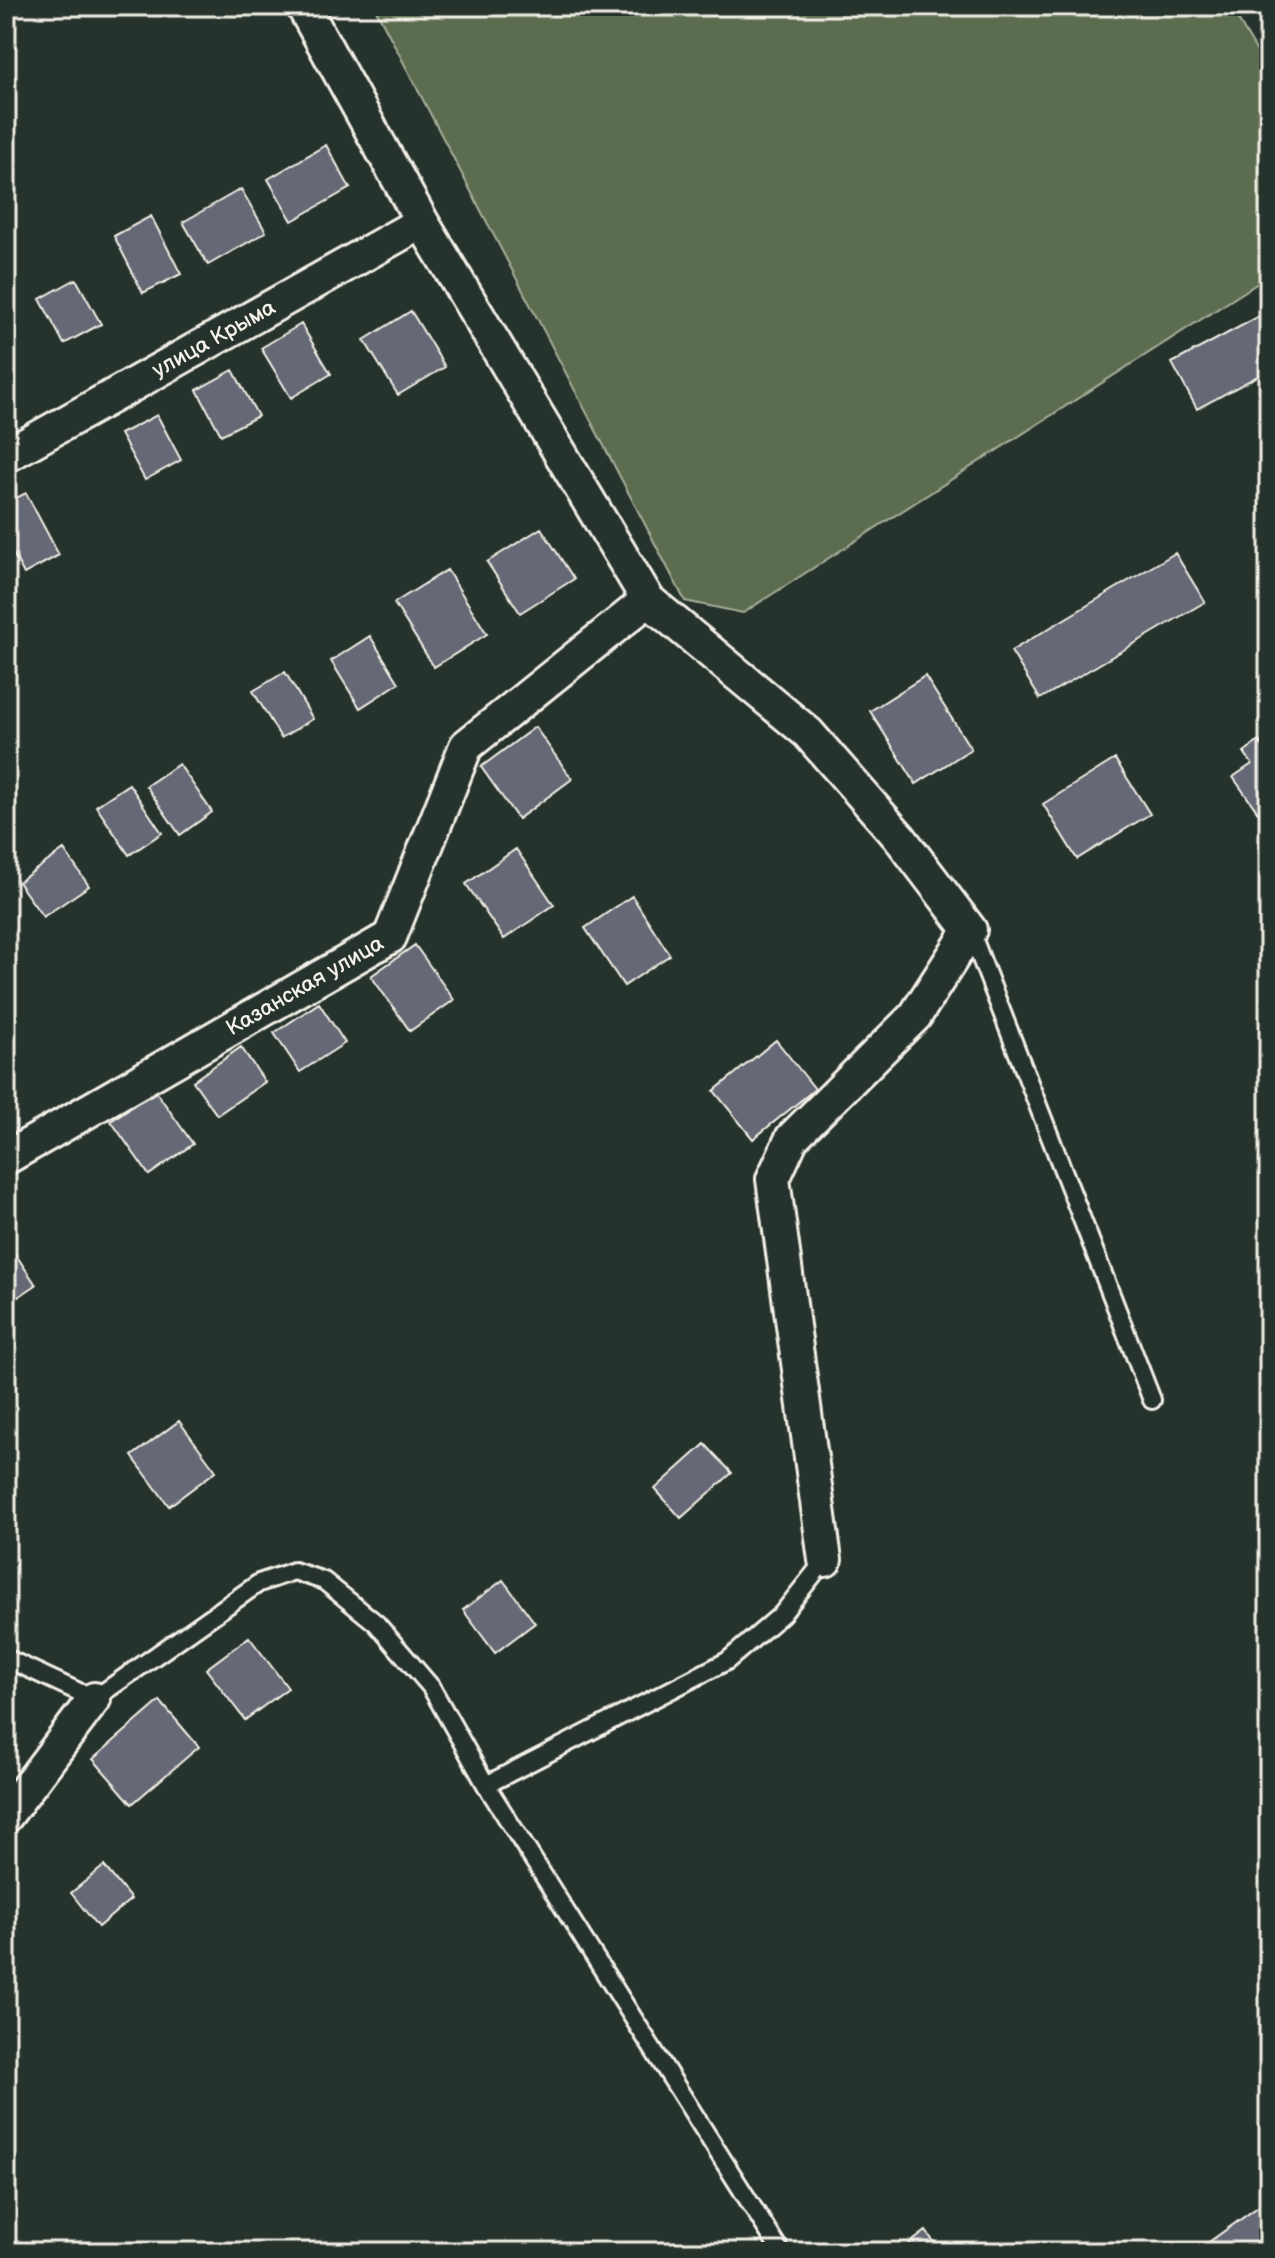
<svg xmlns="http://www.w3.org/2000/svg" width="1275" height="2258" font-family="'Balsamiq Sans',sans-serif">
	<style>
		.green { fill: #5c6d4f; stroke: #a8af9c; stroke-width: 2 }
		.building { fill: #656774; stroke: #f4f1e8; stroke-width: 2 }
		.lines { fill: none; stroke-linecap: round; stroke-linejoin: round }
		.lane-casing { stroke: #f4f1e8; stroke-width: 22 }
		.street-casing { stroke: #f4f1e8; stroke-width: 38 }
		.lane { stroke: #26332d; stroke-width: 16 }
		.street { stroke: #26332d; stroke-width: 32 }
		.labels { text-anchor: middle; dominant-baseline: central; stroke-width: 8; stroke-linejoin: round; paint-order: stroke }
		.street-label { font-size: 22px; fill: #f4f1e8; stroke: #26332d }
	</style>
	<rect width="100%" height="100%" fill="#26332d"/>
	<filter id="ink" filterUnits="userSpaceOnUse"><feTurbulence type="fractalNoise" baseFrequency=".0125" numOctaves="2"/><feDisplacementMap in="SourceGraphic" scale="16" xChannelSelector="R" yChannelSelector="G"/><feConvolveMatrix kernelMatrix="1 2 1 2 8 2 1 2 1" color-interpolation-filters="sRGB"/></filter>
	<g filter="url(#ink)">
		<path class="green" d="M374,6h856l39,66v196l-8,13 -518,332 -58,-12z"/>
		<path class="building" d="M326,145l24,43 -58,33 -24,-42z
			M241,189l25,43 -58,33 -25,-43z
			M151,216l30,58 -38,19 -29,-57z
			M76,279l25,45 -37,20 -24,-45z
			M411,311l34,56 -47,28 -34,-55z
			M1269,311v59l-72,39 -25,-46z
			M301,324l30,50 -40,24 -30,-50z
			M233,370l25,46 -37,19 -24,-45z
			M157,415l24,45 -36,20 -25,-46z
			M26,493l33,62 -35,19 -18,-34v-37z
			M541,528l33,51 -54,34 -33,-51z
			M1175,553l30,49 -165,97 -29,-48z
			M447,570l40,64 -53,33 -40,-64z
			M370,636l29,47 -39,25 -29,-47z
			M285,672l28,47 -32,19 -28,-47z
			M925,676l46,73 -55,35 -46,-73z
			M535,727l37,52 -54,40 -37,-52z
			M1259,741l8,12 2,-1v61l-7,5 -29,-41 19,-13 -8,-12z
			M1115,759l35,55 -73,45 -34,-55z
			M179,764l33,48 -32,23 -34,-49z
			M129,784l33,49 -33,22 -33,-49z
			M516,849l38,56 -50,34 -38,-55z
			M64,850l25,36 -46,31 -25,-35z
			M632,896l38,59 -46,31 -39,-58z
			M415,945l39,55 -44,31 -39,-55z
			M319,1003l26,40 -45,29 -26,-39z
			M776,1040l39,49 -62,50 -39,-48z
			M241,1047l24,35 -48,33 -24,-34z
			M155,1090l38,54 -44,31 -38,-54z
			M6,1240l30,45 -30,20z
			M179,1421l37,50 -47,35 -37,-50z
			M705,1444l27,29 -51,45 -26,-29z
			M503,1580l32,43 -40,30 -32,-43z
			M249,1637l39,51 -43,32 -39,-51z
			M160,1701l39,46 -67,57 -39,-45z
			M104,1866l27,33 -33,28 -27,-34z
			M1269,2199v53h-63l-4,-5z
			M926,2231l15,21h-43z"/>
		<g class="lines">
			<defs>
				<path id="lane" d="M970,930l182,470
					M6,1658l88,41 165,-116 35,-12 30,10 52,42 55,64 55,98 241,-124 55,-47 43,-54
					M486,1785l295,467"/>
				<path id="street" d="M303,6l119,216 226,378 160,133 92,105 70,92 -55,86 -123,122 -19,41 52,381
					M6,456l416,-234
					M6,1158l384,-221 76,-191 182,-146
					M6,1816l88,-117"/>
			</defs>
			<use href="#lane" class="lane-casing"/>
			<use href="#street" class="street-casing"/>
			<use href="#lane" class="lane"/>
			<use href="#street" class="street"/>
		</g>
	</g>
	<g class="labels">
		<g class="street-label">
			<text transform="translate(214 339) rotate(-29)">улица Крыма</text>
			<text transform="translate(305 986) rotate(-30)">Казанская улица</text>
		</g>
	</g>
	<rect width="1275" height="2258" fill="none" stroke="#26332d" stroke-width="32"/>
	<rect x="16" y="16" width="1243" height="2226" fill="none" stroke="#f4f1e8" stroke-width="3" filter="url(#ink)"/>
</svg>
